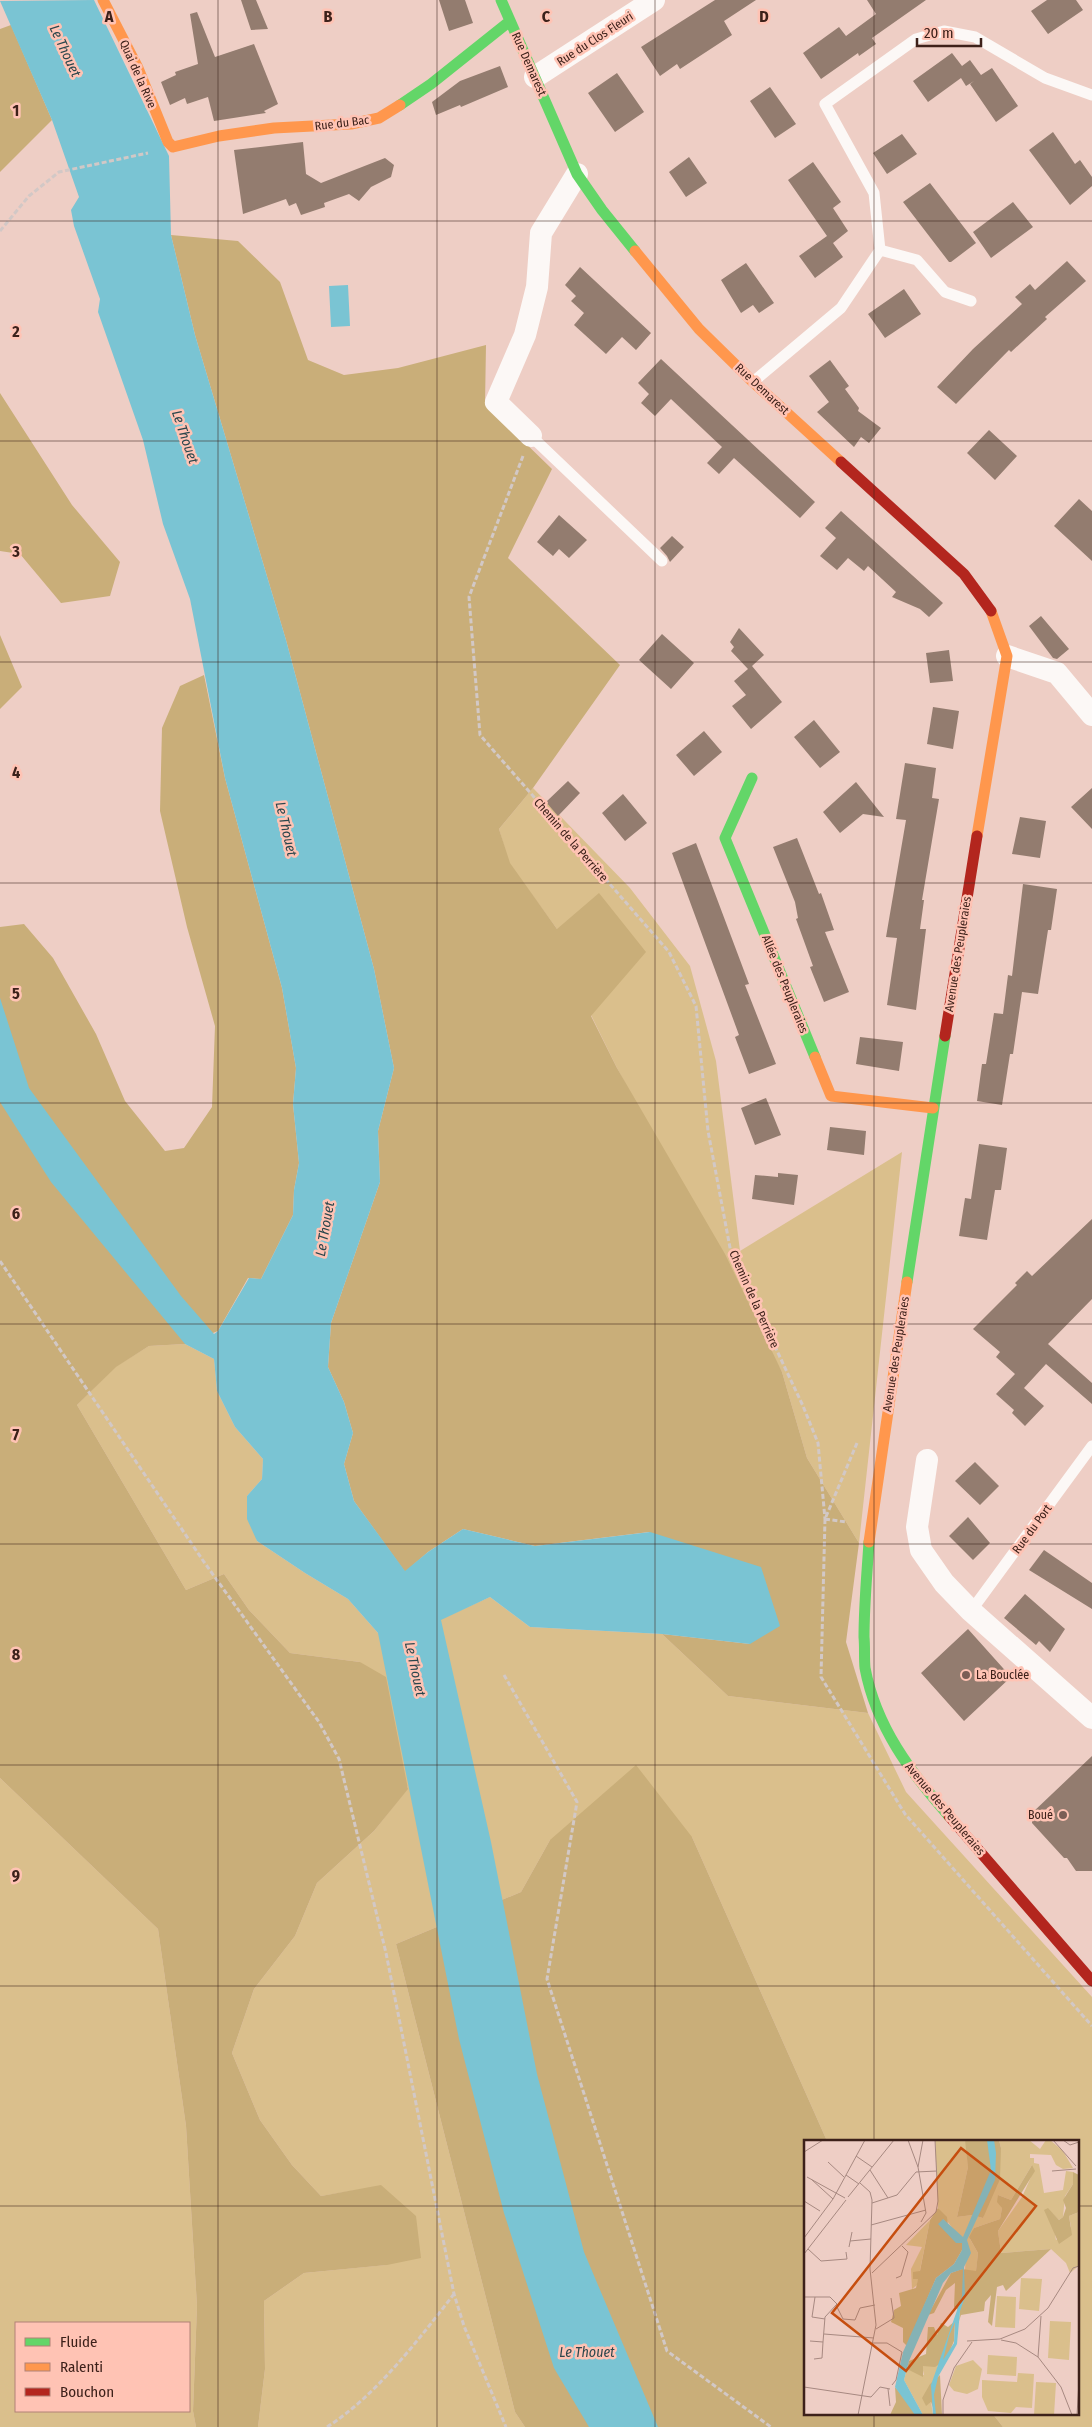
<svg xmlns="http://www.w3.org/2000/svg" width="1092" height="2427" font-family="'Fira Sans Condensed',sans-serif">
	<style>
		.green { fill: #dabf8c; fill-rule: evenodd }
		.forest { fill: #c9ae79 }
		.water { fill: #7ac4d3 }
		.building { fill: #937c6f }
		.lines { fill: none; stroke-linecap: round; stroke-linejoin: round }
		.path { stroke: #d2c8c6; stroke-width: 3; stroke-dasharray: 5 2.5; stroke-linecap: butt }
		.lane { stroke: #fcf8f6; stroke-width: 11 }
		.street { stroke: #fcf8f6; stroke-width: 22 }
		.fast { stroke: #63d668; stroke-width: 11 }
		.slow { stroke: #ff974d; stroke-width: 11 }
		.jam { stroke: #b3261e; stroke-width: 11 }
		.grid { fill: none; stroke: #3d211a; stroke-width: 1; stroke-opacity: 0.55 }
		.poi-dot { fill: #7b5e56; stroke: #ffc3b4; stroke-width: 2 }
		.labels { text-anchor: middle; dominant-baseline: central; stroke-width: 5; stroke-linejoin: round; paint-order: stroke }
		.street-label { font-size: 12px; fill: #3d211a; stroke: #ffc3b4 }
		.poi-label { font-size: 12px; fill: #3d211a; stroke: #ffc3b4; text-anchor: start }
		.water-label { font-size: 14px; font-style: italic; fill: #2b464c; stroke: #ffc3b4 }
		.inset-road { fill: none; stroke: #a78981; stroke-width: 1 }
		.view { fill: #c64e0f; fill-opacity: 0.15; stroke: #c64e0f; stroke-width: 2.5 }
		.inset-edge { fill: none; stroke: #3d211a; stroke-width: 2.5 }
		.grid-label { font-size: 16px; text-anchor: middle; font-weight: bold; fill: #3d211a; stroke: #ffc3b4; stroke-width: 5; stroke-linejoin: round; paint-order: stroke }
	</style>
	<rect width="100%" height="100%" fill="#eecec5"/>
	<path class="green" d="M533,788l97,100 60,78 26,95 24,190 162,-99 -43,391 -52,-85 -25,-86 -165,-304 -26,-53 -34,-86 -48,-66 -10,-34z
		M185,1344l29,15 3,32 18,36 28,32 -1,20 -15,17 10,45 48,32 43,26 30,34 63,-14 49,-22 40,30 132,7 66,62 140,17 38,79 186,205v430h-89l-11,-14h86v-272h-251l-135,-304 -142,3 -29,52 -125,52 119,468 10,15h-267l7,-58 -1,-68 40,-28 82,-8 -5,-79 -60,10 -29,-31 -32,-45 -28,-67 22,-64 41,-53 22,-53 57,-52 34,-43 -48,-126 -70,-9 -41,-43 -25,-36 -38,16 -109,-185 38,-38 34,-21z
		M0,1778l158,151 28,197 11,180 -4,105 3,16h-196zM16,2323h173v88h-173z"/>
	<path class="forest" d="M11,25l41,95 -52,52v-143z
		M171,235l67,6 42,41 28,78 36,15 54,-7 88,-23 -1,59 67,65 -44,89 112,107 -87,123 -34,41 11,34 47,66 42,-36 47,59 -55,64 26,52 108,186 57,118 25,86 52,85 -13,99 22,71 -140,-17 -66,-62 88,10 -101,-112 -114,14 -72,-17 -35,23 -23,20 -51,-71 -10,-37 9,-31 -9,-31 -16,-35 3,-44 49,-141 -2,-51 16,-63 -20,-99 -88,-329 -91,-305z
		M0,393l72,112 48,57 -10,34 -49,7 -41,-49 -20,-3z
		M0,635l22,52 -22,22z
		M204,675l21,103 57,210 14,80 -3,36 6,59 -5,27 -1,25 -32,64 -13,-1 -30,53 -33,13 -36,2 -33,21 -39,38 109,185 38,-16 25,36 41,43 70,9 26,15 22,112 -34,42 -57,52 -22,53 -41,53 -22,64 28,67 32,45 29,31 60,-11 35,31 5,42 -34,7 -83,8 -40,28 1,68 -7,58h-62l-3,-16 4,-105 -11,-180 -28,-197 -158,-151v-851l24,-3 29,34 43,76 29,67 40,50 19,-3 28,-41 3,-81 -28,-99 -27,-116 2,-83 18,-42z
		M636,1765l56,72 135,304h-21v272h186l11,14h-478l-10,-15 -119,-468 125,-52 29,-52z"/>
	<path class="water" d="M94,0l75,156 2,79 24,100 91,305 88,329 20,99 -16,63 2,51 -49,141 -3,44 16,35 9,31 -9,31 10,37 51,70 23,-19 35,-23 72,17 115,-14 111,35 19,59 -30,18 -88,-10 -132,-7 -40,-30 -49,23 50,222 46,232 47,178 74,175h-69l-35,-59 -50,-155 -45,-174 -81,-406 -30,-34 -43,-26 -48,-32 -10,-22v-23l15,-17 1,-20 -28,-32 -18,-36 -3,-32 -29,-15 -134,-162 -51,-80v-104l29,90 152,208 33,38 4,-3 31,-53 12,1 32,-64 1,-25 5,-27 -6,-59 3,-36 -14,-80 -57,-210 -35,-179 -27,-75 -20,-84 -45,-128 2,-13 -26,-73 -3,-16 8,-13 -27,-77 -52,-119z
		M348,285l2,41 -19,1 -2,-41z"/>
	<path class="building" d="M241,0h15l12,29 -17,1z
		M439,0h26l8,23 -24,8z
		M715,0h41l-32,21 8,14 -52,34 -3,-5 -17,12 -19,-29z
		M867,0h59l-54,38 4,6 -17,12 -1,-3 -37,26 -18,-26 36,-26 7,9 30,-22z
		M1047,0h29l7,10 -35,24 -17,-23z
		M197,12l18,45 39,-13 24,60 -14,7 2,2 -52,8 -6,-24 -21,7 -2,-6 -15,7 -9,-23 15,-7 -1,-3 23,-8 -8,-50z
		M952,53l10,13 8,-6 11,15 11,-7 26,38 -22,16 -26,-38 4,-3 -8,5 -5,-8 -33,24 -15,-21z
		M500,66l8,21 -47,20 -1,-2 -24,10 -4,-13 28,-21z
		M617,73l27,39 -29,20 -27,-39z
		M770,87l26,37 -21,14 -25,-37z
		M1053,132l22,32 5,-4 12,17v9l-22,19 -41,-55z
		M902,134l15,20 -30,20 -14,-21z
		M303,142l3,32 15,9 64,-25 9,7 -3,12 -20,10 -12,14 -10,-7 -25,9 1,4 -24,8 -5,-12 -7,3 -3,-7 -43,15 -9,-64z
		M689,157l18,26 -21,14 -17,-25z
		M813,162l28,40 -8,6 15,23 -15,12 10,14 -28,21 -16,-22 28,-20 -39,-56z
		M930,183l46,60 -25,19h-2l-46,-60z
		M1013,202l20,25 -42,31 -18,-26z
		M1067,261l19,20 -41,36 2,2 -36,33 -2,-2 -53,54 -19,-17 36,-38 49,-45 -7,-7 15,-13 5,6z
		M746,263l28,40 -15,10 -6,-8 -12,8 -20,-33z
		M580,267l71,66 -15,17 -14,-13 -16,17 -32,-29 10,-12 -13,-12 5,-5 -11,-11z
		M904,289l17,25 -36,24 -17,-24z
		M661,359l154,143 -15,16 -66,-60 -15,16 -12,-11 15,-16 -51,-48 -16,17 -14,-13 8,-9 -11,-11z
		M830,360l19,26 -4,3 14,19 -1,3 23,17 -12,15 -8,-6 -7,10 -37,-35 12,-10 -20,-26z
		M989,430l28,26 -22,24 -28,-27z
		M1079,499l13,12v50l-38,-35z
		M841,511l102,92 -14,14 -9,-8 -28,-12 4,-5 -28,-26 -4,5 -16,-13 -11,12 -17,-14 16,-18 -11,-10z
		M559,515l28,25 -18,18 -10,-9 -6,7 -16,-14z
		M672,536l12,11 -14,15 -3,-6 -7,-8z
		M1041,616l28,33 -12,10 -4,-1 -24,-32z
		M739,628l25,27 -12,11 30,36 -31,27 -19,-23 14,-11 -12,-14 14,-12 -17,-18 3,-4 -4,-5z
		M662,634l32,29 -23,26 -32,-29z
		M949,650l4,31 -23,2 -4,-30z
		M933,707l26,4 -6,38 -26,-5z
		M814,720l26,32 -20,16 -26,-31z
		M704,731l18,21 -28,24 -18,-21z
		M905,763l31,5 -4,30 7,1 -17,101h2l-4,29h6l-10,81 -29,-5 10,-67 -11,-1 20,-117 -10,-1z
		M568,781l12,12 -22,23 -12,-14z
		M856,782l28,35 -21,-3 -23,19 -17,-21z
		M1092,788v41l-21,-22z
		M623,794l24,29 -22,18 -23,-28z
		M1020,817l26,4 -6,37 -28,-4z
		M797,838l22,56 2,-1 13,37 -9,2 24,60 -25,10 -14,-35 3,-1 -17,-47 2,-1 -3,-16 -22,-55z
		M696,843l53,141 -4,1 31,79 -27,10 -14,-37 4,-2 -67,-182z
		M1023,884l34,5 -6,41h-3l-10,64 -16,-2 -9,62h-3l-8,51 -25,-4 5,-37h4l8,-51 9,1 5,-39 4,1z
		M860,1037l43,5 -4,29 -43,-7z
		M766,1098l15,37 -26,10 -14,-37z
		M830,1127l36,4 -2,24 -37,-5z
		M979,1144l28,4 -6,42h-6l-8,50 -28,-4 6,-38 6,1z
		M778,1173l20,2 -4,30 -42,-6 3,-24 23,2z
		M1092,1219v80l-44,45 44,39v21l-46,-40 -22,24 20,18 -19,20 -13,-13 2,-3 -18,-16 19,-20 -19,-17 4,-5 -27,-23 44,-44 -2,-2 12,-12 5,5z
		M975,1462l24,24 -19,19 -25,-24z
		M968,1517l22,26 -17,17 -24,-24z
		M1044,1550l48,33v26l-63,-39z
		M1025,1594l40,35 -15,23 -11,-11 -3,4 -32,-27z
		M968,1629l43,48 -47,44 -43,-48z
		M1092,1756v115h-16l-9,-13h-3l-32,-35v-10z"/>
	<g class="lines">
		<path class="path" d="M0,231l29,-35 30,-24 89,-19
			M523,456l-54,141 11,138 189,217 27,54 12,125 23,122 72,153 15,37 7,76
			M0,1261l204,301 115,160 20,37 47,194 68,341 10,32 42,101
			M857,1443l-32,76 -4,158 84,137 187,212
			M825,1519l21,3
			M504,1675l73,127 -30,177 120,372 104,76
			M327,2427c49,-31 92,-88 127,-133"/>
		<path class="lane" d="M880,250l37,10 28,32 26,9
			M753,382l88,-74 39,-58 -6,-57 -49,-89 91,-65 28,-8 31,6 70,41 47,17
			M531,436l131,125
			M971,1611l121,-165"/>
		<path class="street" d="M535,77l119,-77
			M531,436l-35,-34 29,-67 12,-48 4,-54 36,-59
			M1007,656l50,17 35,42
			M927,1460l-10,67 4,23 23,33 27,28 121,107"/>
		<path class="fast" d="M501,0l76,174 25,36 33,41
			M400,105l31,-21 79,-63
			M752,778l-27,60 90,219
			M907,1282l38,-246
			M869,1542c-2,32 -5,63 -5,95 1,10 0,21 1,31 11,59 46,105 84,148"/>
		<path class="slow" d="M103,0l35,68 30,74 5,5 46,-11 55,-8 77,-4 28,-6 21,-13
			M635,251l64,78 54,53 88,80
			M977,836l30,-180 -16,-45
			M815,1057l16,39 102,12
			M869,1542l38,-260"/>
		<path class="jam" d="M841,462l123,112 27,37
			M945,1036l32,-200
			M949,1816l143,165"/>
	</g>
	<path class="grid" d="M218,0v2427M437,0v2427M655,0v2427M874,0v2141M0,221h1092M0,441h1092M0,662h1092M0,883h1092M0,1103h1092M0,1324h1092M0,1544h1092M0,1765h1092M0,1986h1092M0,2206h806M1078,2206h14M874,2413v14"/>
	<g class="poi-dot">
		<circle cx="966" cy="1675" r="5"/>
		<circle cx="1063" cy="1815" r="5"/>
	</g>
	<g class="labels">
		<g class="street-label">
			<text transform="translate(595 39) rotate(-33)">Rue du Clos Fleuri</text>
			<text transform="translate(529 64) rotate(66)">Rue Demarest</text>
			<text transform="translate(138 74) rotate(66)">Quai de la Rive</text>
			<text transform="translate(342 123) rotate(-7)">Rue du Bac</text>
			<text transform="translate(762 389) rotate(43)">Rue Demarest</text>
			<text transform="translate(571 840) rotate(49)">Chemin de la Perrière</text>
			<text transform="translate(958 954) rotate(-81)">Avenue des Peupleraies</text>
			<text transform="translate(785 984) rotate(68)">Allée des Peupleraies</text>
			<text transform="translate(754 1299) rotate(66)">Chemin de la Perrière</text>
			<text transform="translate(896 1354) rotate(-81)">Avenue des Peupleraies</text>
			<text transform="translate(1032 1529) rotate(-54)">Rue du Port</text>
			<text transform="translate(945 1809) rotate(50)">Avenue des Peupleraies</text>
		</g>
		<g class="poi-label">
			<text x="976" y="1675">La Bouclée</text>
			<text x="1053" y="1815" text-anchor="end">Boué</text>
		</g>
		<g class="water-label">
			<text transform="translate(65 51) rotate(65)">Le Thouet</text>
			<text transform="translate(185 437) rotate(71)">Le Thouet</text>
			<text transform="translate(286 829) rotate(77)">Le Thouet</text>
			<text transform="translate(325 1229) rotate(-80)">Le Thouet</text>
			<text transform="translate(415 1669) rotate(78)">Le Thouet</text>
			<text x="587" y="2352">Le Thouet</text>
		</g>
	</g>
	<g transform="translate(804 2140)">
		<rect width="275" height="275" fill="#eecec5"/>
		<path d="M131,0h30l2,5 1,22 -11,50 15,-2 11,3 18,-70 -2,-8h30l11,9 6,-9h4l13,11 10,17 -10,1 -7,-4 -5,-10 -21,-1v4h4v5l5,1 5,29 19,-3 3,-19 7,1v12l-8,12 -2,21 -4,3 -8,-8 5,28 15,-13 -2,-11 10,-4v53l-4,4 -5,4 -4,-10 -15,-14 -50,4 -3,-22 24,-34 9,-20 1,-12 -21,35 -13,-5 4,13 -2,11 -26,9 -4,11 8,14 -2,19 -11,-2 2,-30 -9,-4 -20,-28zM126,80l-13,65 -5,4 -1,-20 11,-22 -16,-2zM217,138l21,1 -3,32 -20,-2zM193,156l19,1 -1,31 -20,-1zM246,181l21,1 -2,38 -21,-2zM184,215l29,2 -1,19 -29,-2zM169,220l9,9 -4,20 -11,5 -13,-3 -5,-6 7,-19zM122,224l12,1 -4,16 -10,15 2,9 5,-3 2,13h-10l-19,-35 3,-11 17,6 -2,-9zM214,233l16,1 -2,34 -16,-1 -5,6 -23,-2 -6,-14v-17l35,2zM232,242l20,1 -2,32h-20z" fill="#dabf8c"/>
		<path d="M161,0h34l2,8 -1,31 -17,39 -11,-3 -15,2 11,-50zM228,25l3,6 -37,60 3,22 50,-4 -45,42 -3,-6 -6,2 -5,39 -4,-4 3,-27 -6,7 -1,9 -23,4 -2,6 1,-10 -6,-4 1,-24 -9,7 -12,23 -6,2 23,-42 11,-4 14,2 2,-18 -9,-16 5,-9 26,-9 2,-11 -5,-6 1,-7 13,5zM269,32l6,3v37l-10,4 3,19 -13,9 -15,-34 4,-2 11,12 4,-3 3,-9 -3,-8 10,-16zM134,68l9,9 1,8 -5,-6 9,18 4,5 6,1v7l-8,14 -18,14 -29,68 -4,-4v-14l-12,-6 3,-12 7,-4 -2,-13 17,-5 2,-9h-5v-7l7,-1 10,-51zM151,181l-1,20 -8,19 -11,7 -12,-1v11l-16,-8 2,-8 17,-7 2,-27h6l3,8 4,-12 7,4zM136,235l2,40h-6l-5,-13 -5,4 -4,-8 8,-14zM91,247l18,21 2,7h-25l6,-13z" fill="#c9ae79"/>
		<path d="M183,0h7l2,13 -1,27 -28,60 4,13 -7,14 1,30 -5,14 -3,33 -19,33 -4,18 2,20h-3l-2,-30 31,-89 1,-27 -12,4 -8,10 -34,78 -5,19 19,35h-8l-20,-28 8,-35 33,-74 18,-14 8,-14v-7h-6l-18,-19 5,-5 20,18 28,-67zM151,182l-1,21 -11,17 6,-24z" fill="#7ac4d3" fill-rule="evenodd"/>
		<path class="inset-road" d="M104,0l10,27M249,0l23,26M259,0l7,5 9,-3M0,12l19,-12M52,16l16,11M24,22l16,15M66,30l18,28M248,31l24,-2M42,35l13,9M3,37l38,21M7,39l22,20M44,57l46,-57M0,61l16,10M68,63l25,-8 19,-23 21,-1M117,82l5,-9 -8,-46 5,-27M67,85l55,-15M0,98l29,-39 32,-59M46,101l21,-2M45,107l3,-15M4,109l13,12 26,-2 -1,-7M0,114l42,-54M68,133l64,-61 2,-11 -3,-61M92,138l5,-2 7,-24 -6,-6M0,157h26l7,7 -12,13 -2,25 -13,-1M11,157l-3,20 13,2M33,167l6,12 12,1 5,-12 15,-3M237,176l-3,41 23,30 11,28M72,189l18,-11 -3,-20M20,194l50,4M197,200l15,3 22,14M163,201l33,-2 25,-10 23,-21 25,-40 6,-2M69,203h14l15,9 -6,28 -4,5M10,219l8,-1 1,-16M0,247l67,10 9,-10 10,2M84,249l2,17M10,275h18M54,275l18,-90 -6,-56 2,-69 -2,-8 -10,-9M139,275v-15l11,-32 18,-26M273,275l2,-33"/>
		<path class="view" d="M157,8l75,58 -130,165 -74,-58z"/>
		<rect width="275" height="275" class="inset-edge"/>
	</g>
	<g class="grid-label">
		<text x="109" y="22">A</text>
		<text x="328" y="22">B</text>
		<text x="546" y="22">C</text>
		<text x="764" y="22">D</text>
		<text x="16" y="116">1</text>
		<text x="16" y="337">2</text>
		<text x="16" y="557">3</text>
		<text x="16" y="778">4</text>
		<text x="16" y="999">5</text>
		<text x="16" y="1219">6</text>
		<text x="16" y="1440">7</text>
		<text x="16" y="1660">8</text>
		<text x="16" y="1881">9</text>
	</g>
	<rect x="15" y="2322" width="175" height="90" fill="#ffc3b4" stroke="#b18276"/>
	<rect x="25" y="2338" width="25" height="8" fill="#63d668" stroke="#b18276"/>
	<text x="60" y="2347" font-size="15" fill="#3d211a">Fluide</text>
	<rect x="25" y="2363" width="25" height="8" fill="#ff974d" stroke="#b18276"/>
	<text x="60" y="2372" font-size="15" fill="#3d211a">Ralenti</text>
	<rect x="25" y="2388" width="25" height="8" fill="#b3261e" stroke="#b18276"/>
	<text x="60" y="2397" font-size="15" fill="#3d211a">Bouchon</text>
	<path d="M917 38v8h64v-8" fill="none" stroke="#3d211a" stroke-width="2.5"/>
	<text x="924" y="38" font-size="15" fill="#3d211a" stroke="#ffc3b4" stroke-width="4" paint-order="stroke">20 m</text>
</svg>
